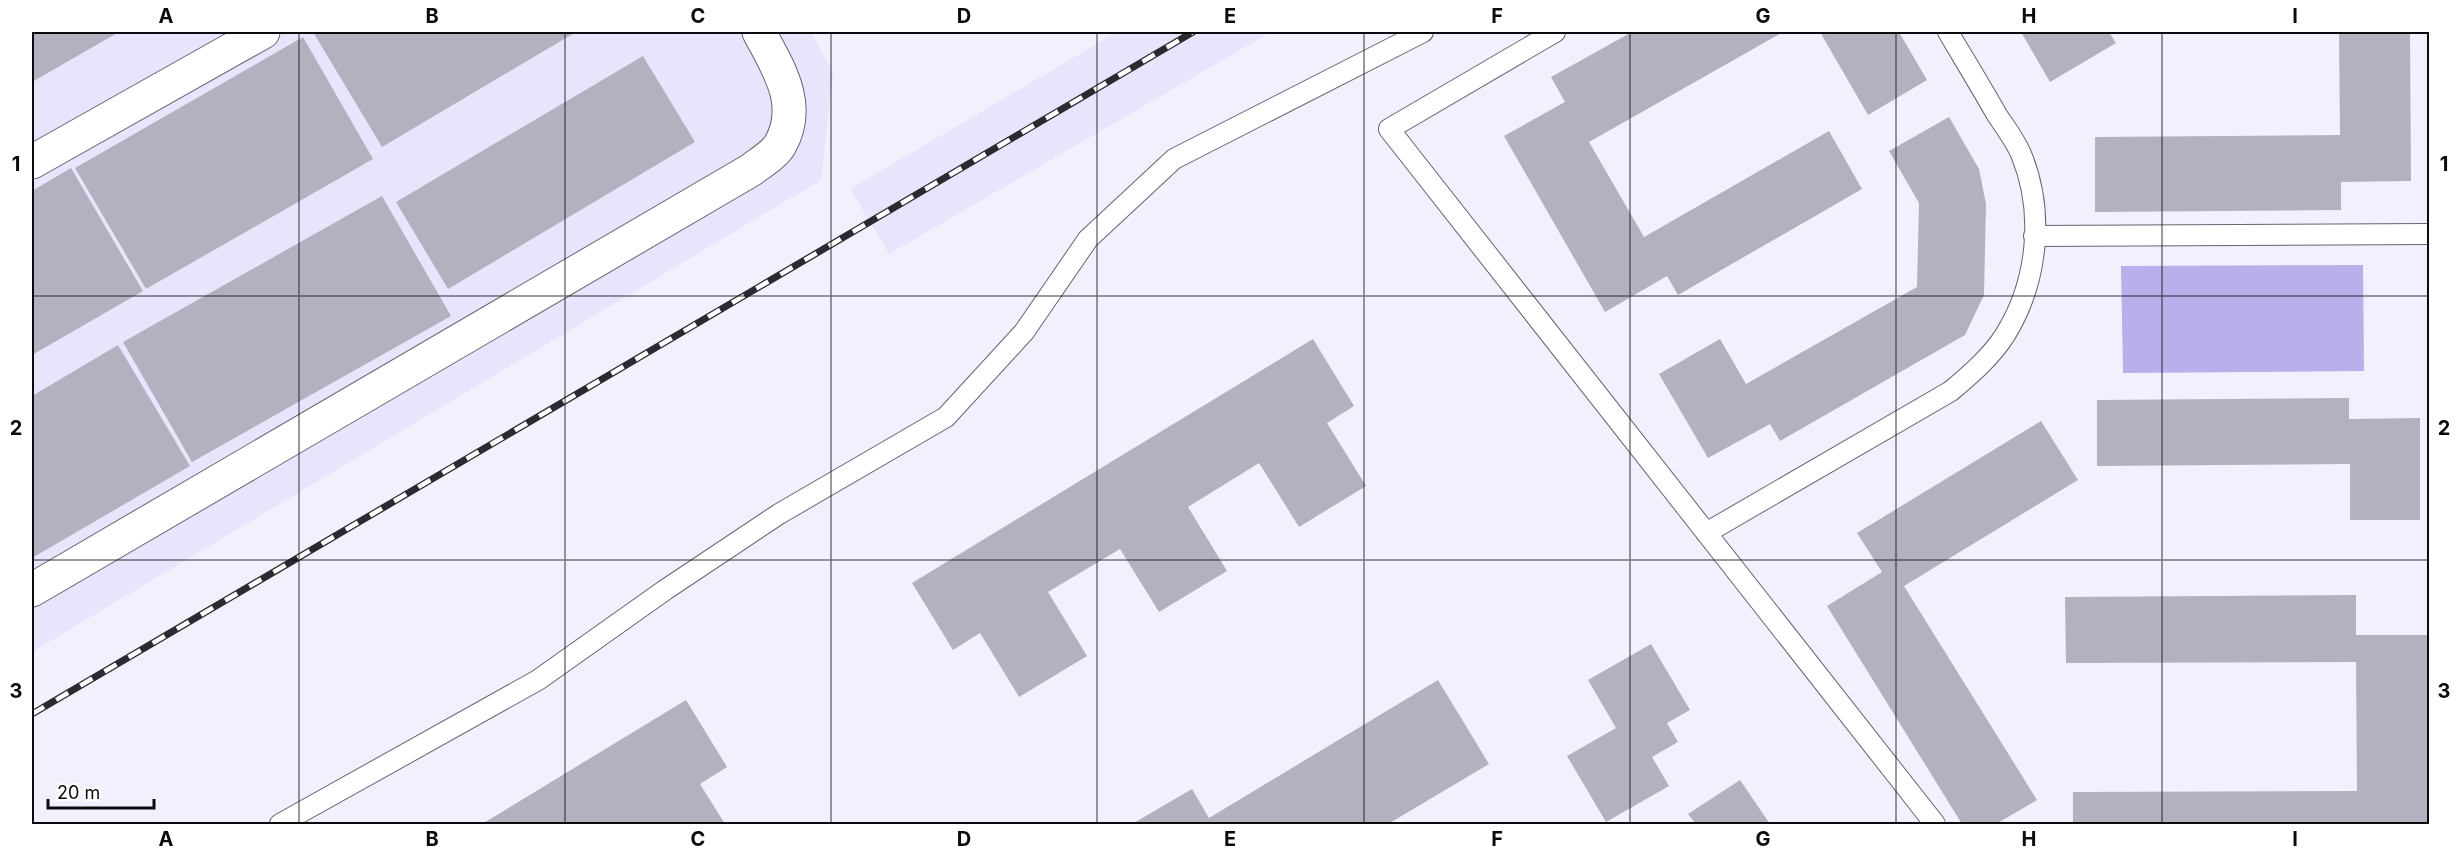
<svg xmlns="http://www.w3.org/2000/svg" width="2461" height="856" viewBox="0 0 2461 856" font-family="Inter,sans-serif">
<rect width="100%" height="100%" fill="#f2f0fd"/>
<path fill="#e7e4fb" d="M 32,32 L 811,32 L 833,72 L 821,180 L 32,652 Z
M 1117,32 L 1271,32 L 889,254 L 850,189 Z"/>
<path fill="#baafea" d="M 2363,265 L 2364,371 L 2123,373 L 2121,266 Z"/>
<path fill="#b3b1c0" d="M 32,32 L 119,32 L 32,82 Z
M 313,32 L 576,32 L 382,147 Z
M 1632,32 L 1783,32 L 1589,142 L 1644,237 L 1829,131 L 1862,189 L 1678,295 L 1667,276 L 1605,312 L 1504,136 L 1565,102 L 1551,77 Z
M 1820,32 L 1899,32 L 1927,80 L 1868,115 Z
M 2021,32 L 2109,32 L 2116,43 L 2050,82 Z
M 2339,32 L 2410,32 L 2411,181 L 2341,182 L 2341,210 L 2095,212 L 2095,137 L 2340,135 Z
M 303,37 L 373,159 L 146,289 L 75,168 Z
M 643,56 L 695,142 L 448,289 L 396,202 Z
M 1949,117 L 1979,169 L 1986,204 L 1984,295 L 1965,335 L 1780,441 L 1770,424 L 1708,458 L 1659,374 L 1720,339 L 1746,384 L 1917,287 L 1919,203 L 1889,151 Z
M 71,168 L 143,291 L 32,355 L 32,191 Z
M 382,196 L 451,316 L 192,462 L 123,342 Z
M 1313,339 L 1354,406 L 1327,423 L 1366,486 L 1299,527 L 1259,463 L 1188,507 L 1227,571 L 1159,612 L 1120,549 L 1048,592 L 1087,656 L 1019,697 L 980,633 L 953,650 L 912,583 Z
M 118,345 L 190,466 L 32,558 L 32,396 Z
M 2349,398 L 2349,419 L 2420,418 L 2420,520 L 2350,520 L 2350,464 L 2097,466 L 2097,400 Z
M 2041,421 L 2078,480 L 1904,586 L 2037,800 L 1996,824 L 1962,824 L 1827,606 L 1882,572 L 1857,533 Z
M 2356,595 L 2356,635 L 2428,635 L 2429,824 L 2073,824 L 2073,792 L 2357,791 L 2356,662 L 2066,663 L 2065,597 Z
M 1651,644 L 1690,710 L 1667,723 L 1678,742 L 1652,757 L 1669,786 L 1606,822 L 1567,756 L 1616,728 L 1588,680 Z
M 1438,680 L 1489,764 L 1388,824 L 1132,824 L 1192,789 L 1209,818 Z
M 686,700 L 727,767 L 700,784 L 725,824 L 482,824 Z
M 1740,780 L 1770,824 L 1696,824 L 1688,814 Z"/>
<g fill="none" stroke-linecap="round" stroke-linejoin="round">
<g stroke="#666472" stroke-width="22">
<path id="lane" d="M 1555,32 L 1389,129 L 1935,824
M 2034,236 L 2430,234
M 1706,533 L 1951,391 C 1971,374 1991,357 2005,335 C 2038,282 2045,212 2021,154 C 2015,140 2005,127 1997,115 C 1981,87 1964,59 1948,32
M 280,824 L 538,680 L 665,590 L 779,514 L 946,417 L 1024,332 L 1088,239 L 1174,159 L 1423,32"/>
</g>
<g stroke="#666472" stroke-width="35">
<path id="street" d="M 32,162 L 263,32
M 32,590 L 751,170 C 760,163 774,155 780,145 C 803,104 778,68 759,32"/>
</g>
<use href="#lane" stroke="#fff" stroke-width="20"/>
<use href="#street" stroke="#fff" stroke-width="33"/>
<g stroke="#2b2a30" stroke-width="7">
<path id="rail" d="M 32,714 L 1193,32"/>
</g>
<use href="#rail" stroke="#fff" stroke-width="4.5" stroke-dasharray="14" stroke-linecap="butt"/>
</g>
<path fill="none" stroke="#0b0a0f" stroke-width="1.5" stroke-opacity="0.55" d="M 299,32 L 299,824M 565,32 L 565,824M 831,32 L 831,824M 1097,32 L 1097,824M 1364,32 L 1364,824M 1630,32 L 1630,824M 1896,32 L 1896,824M 2162,32 L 2162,824M 32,296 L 2430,296M 32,560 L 2430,560"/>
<rect width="2461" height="856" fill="none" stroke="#ffffff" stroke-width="66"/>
<path d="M48 799v9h106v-9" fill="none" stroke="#0b0a0f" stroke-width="3"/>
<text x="57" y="799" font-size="18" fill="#0b0a0f" stroke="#ffffff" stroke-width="4.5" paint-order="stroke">20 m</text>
<rect x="33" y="33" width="2395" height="790" fill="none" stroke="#0b0a0f" stroke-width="2"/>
<g font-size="20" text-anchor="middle" font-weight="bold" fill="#0b0a0f">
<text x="166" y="23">A</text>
<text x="432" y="23">B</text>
<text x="698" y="23">C</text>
<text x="964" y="23">D</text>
<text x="1230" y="23">E</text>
<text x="1497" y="23">F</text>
<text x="1763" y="23">G</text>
<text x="2029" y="23">H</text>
<text x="2295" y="23">I</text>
<text x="16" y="171">1</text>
<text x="2444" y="171">1</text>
<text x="16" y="435">2</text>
<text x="2444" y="435">2</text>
<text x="16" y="698">3</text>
<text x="2444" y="698">3</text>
<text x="166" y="846">A</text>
<text x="432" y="846">B</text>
<text x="698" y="846">C</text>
<text x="964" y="846">D</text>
<text x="1230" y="846">E</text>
<text x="1497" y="846">F</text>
<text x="1763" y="846">G</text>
<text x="2029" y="846">H</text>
<text x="2295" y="846">I</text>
</g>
</svg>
